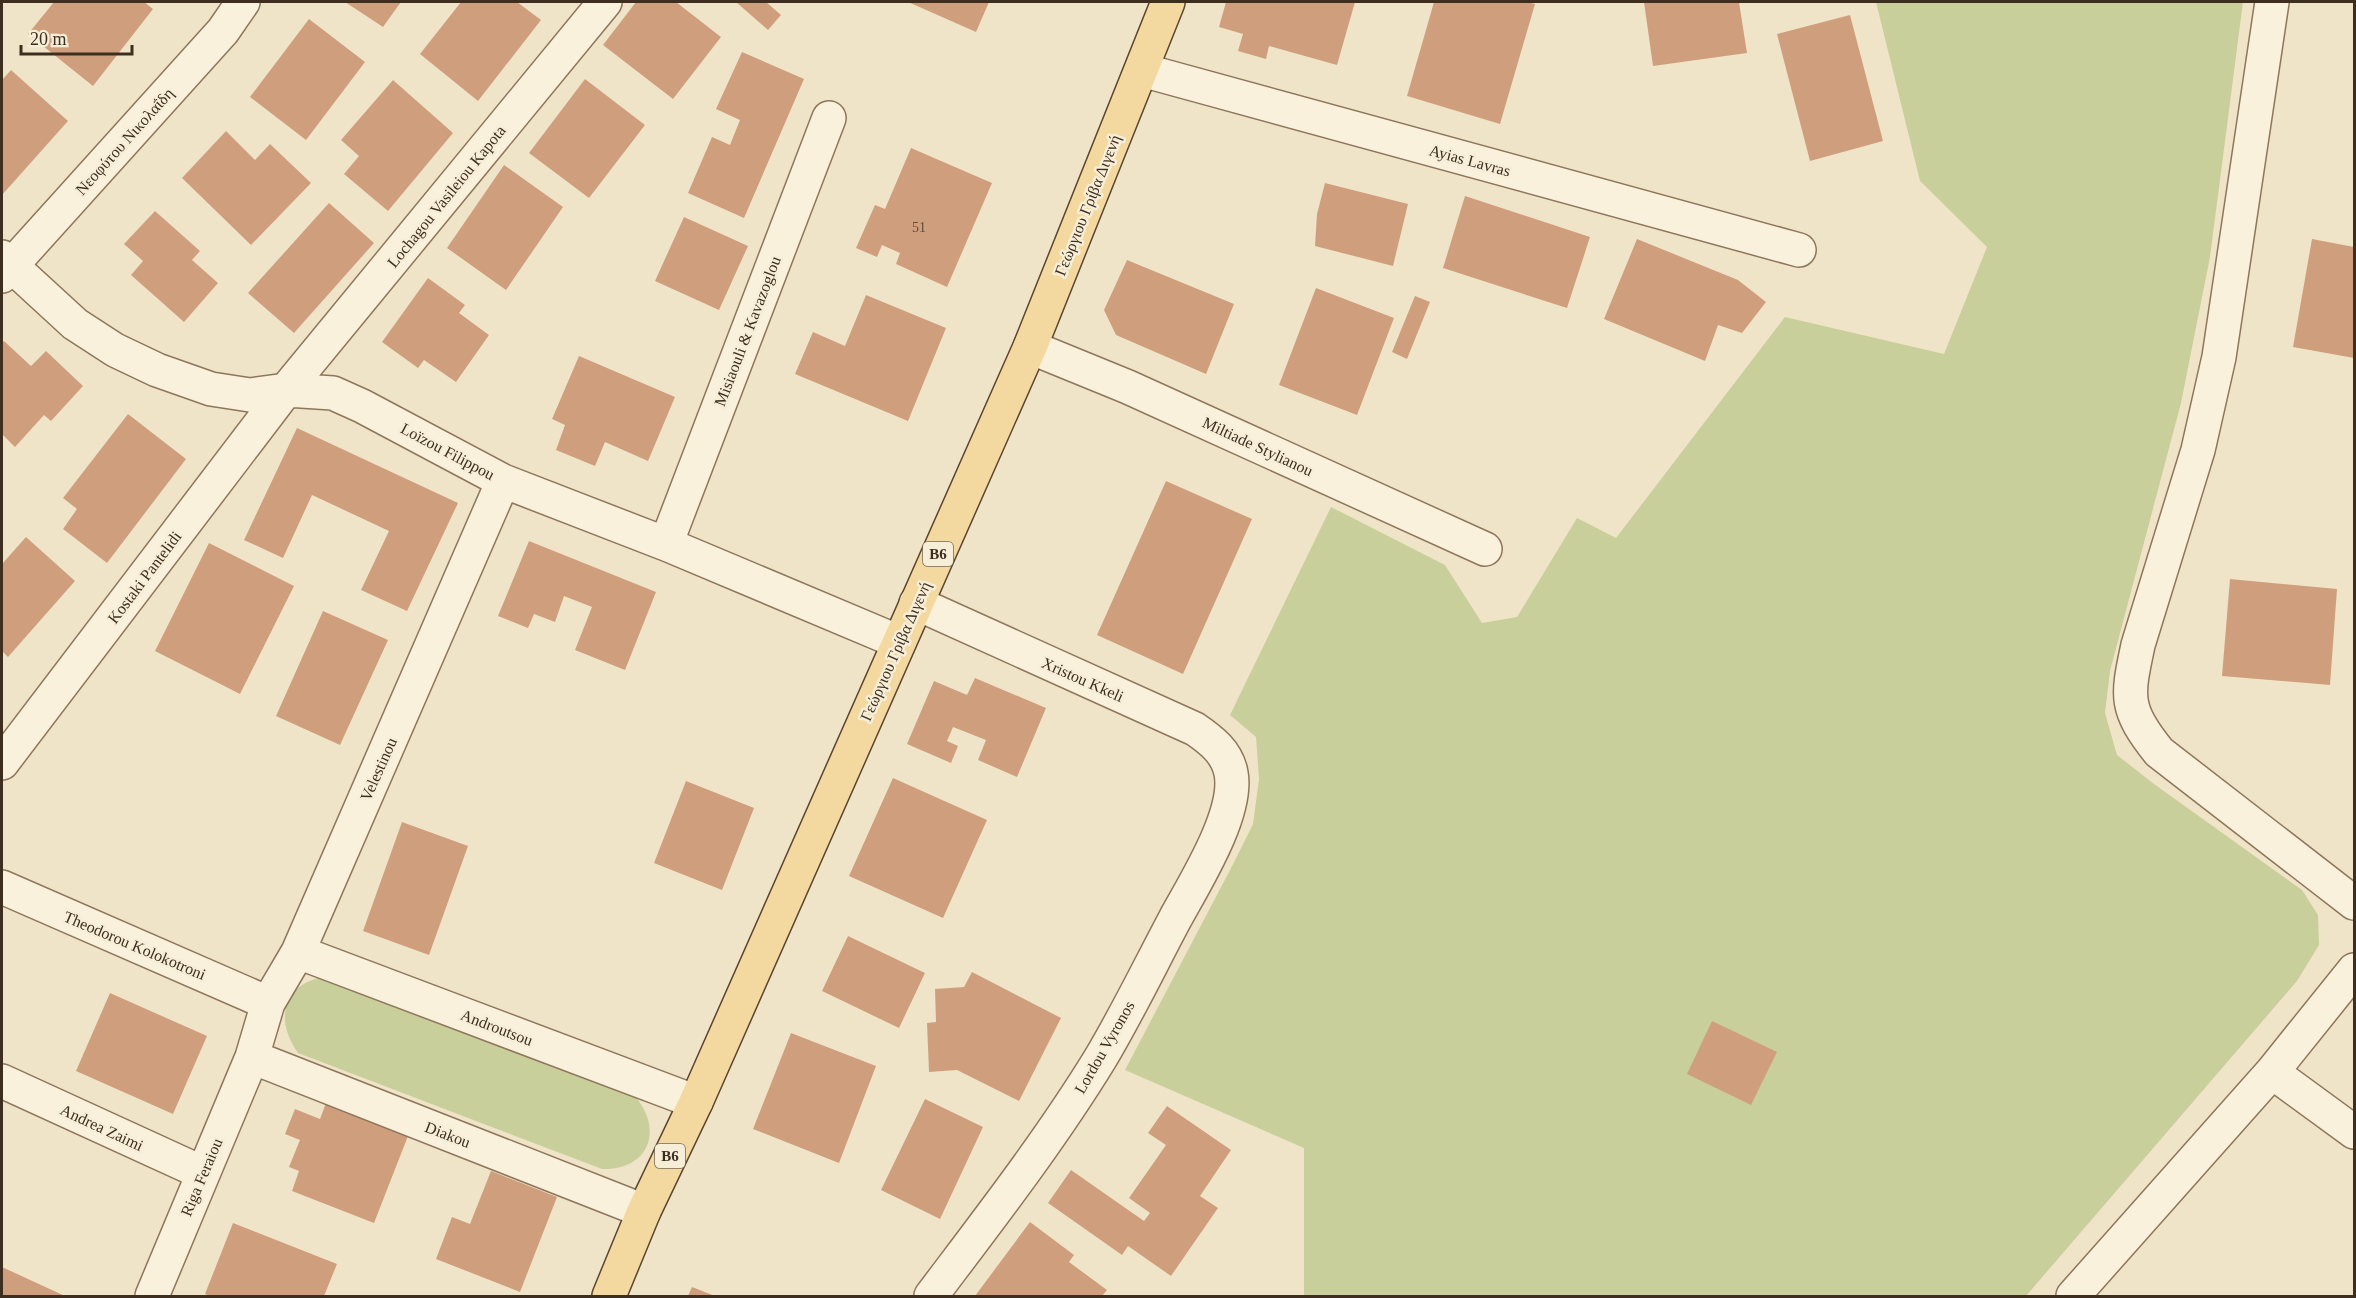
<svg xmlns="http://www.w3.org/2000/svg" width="2356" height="1298" viewBox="0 0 2356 1298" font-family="'Times New Roman',serif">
<rect width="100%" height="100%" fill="#f0e4c8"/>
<path fill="#c9cf9b" d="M 1876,2 L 2243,2 L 2210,257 L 2181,403 L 2110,671 L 2105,713 L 2117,755 L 2154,784 L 2302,890 L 2318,915 L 2319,945 L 2297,981 L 2026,1296 L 1304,1296 L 1304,1148 L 1125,1070 L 1230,870 L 1253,824 L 1259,779 L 1256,737 L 1230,715 L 1331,507 L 1445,565 L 1482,623 L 1517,617 L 1577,518 L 1616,538 L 1785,317 L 1944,354 L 1987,247 L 1920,181 Z
M 328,976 L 634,1095 C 664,1129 650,1170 602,1169 L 298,1053 C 273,1018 284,982 328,976 Z"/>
<path fill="#cf9f7d" d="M 54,2 L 144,2 L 153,9 L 93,86 L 28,34 Z
M 345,2 L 401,2 L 383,27 Z
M 461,2 L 517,2 L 541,20 L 478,101 L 420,54 Z
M 636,2 L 676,2 L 721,37 L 673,99 L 603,45 Z
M 736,2 L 766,2 L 781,15 L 768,30 Z
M 908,2 L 989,2 L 976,32 Z
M 1226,2 L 1355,2 L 1337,65 L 1269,46 L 1266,59 L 1238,51 L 1243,34 L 1219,27 Z
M 1434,2 L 1527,2 L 1535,4 L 1500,124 L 1407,96 Z
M 1644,2 L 1739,2 L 1747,53 L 1653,66 Z
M 1850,15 L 1883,141 L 1810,161 L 1777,34 Z
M 309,19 L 365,62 L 306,140 L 250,97 Z
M 742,52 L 804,79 L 744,218 L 688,193 L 712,137 L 730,145 L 740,120 L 716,109 Z
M 11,70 L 68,121 L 2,195 L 2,80 Z
M 585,79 L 645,125 L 589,198 L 529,153 Z
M 393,80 L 453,133 L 388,211 L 344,174 L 359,156 L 341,140 Z
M 226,131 L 255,160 L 270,144 L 311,183 L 251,245 L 182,178 Z
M 911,148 L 992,183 L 947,287 L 896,264 L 900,253 L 882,245 L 877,257 L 856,248 L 875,205 L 885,209 Z
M 504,165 L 563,207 L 506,290 L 447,248 Z
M 1325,183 L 1408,204 L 1393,266 L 1315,246 L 1317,214 Z
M 1465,196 L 1590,237 L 1567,308 L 1443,268 Z
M 329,203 L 374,243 L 294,333 L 248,293 Z
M 155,211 L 200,251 L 192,260 L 218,283 L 184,322 L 131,275 L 143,261 L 124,244 Z
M 684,217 L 748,246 L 719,310 L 655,281 Z
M 1637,239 L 1738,280 L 1766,302 L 1742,333 L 1718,325 L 1705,361 L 1604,319 Z
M 2312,239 L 2354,247 L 2354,358 L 2293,347 Z
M 1127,260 L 1234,304 L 1206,374 L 1116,335 L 1104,310 Z
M 428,278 L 465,305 L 459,313 L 489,335 L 456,382 L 424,360 L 418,368 L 382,342 Z
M 1316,288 L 1394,318 L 1357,415 L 1279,385 Z
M 866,295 L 946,328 L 908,421 L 795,374 L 813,332 L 845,346 Z
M 1415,296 L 1430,302 L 1407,359 L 1392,352 Z
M 4,341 L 31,366 L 46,351 L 83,386 L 51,421 L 44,415 L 15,447 L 2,434 L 2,343 Z
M 579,356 L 675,397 L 648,461 L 605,442 L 595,466 L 556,450 L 565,425 L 552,419 Z
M 128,414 L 186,459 L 107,563 L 63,529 L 77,509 L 63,498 Z
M 297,428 L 458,503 L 407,611 L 361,590 L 389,531 L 312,495 L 283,558 L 244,540 Z
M 1166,481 L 1252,519 L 1183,674 L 1097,635 Z
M 26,537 L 75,581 L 8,657 L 2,651 L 2,564 Z
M 529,541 L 656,592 L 625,670 L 575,650 L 592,607 L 564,596 L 555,622 L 534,614 L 528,628 L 498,616 Z
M 209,543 L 294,586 L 240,694 L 155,651 Z
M 2230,579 L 2337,589 L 2330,685 L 2222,676 Z
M 323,611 L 388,640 L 340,745 L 276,716 Z
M 975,678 L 1046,708 L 1017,777 L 978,760 L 986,740 L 953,727 L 947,741 L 958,746 L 951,763 L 907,744 L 934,681 L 967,695 Z
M 893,778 L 987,820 L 943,918 L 849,876 Z
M 686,781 L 754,808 L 722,890 L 654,863 Z
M 402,822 L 468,846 L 429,955 L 363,931 Z
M 848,936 L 925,973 L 899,1028 L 822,991 Z
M 972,972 L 1061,1018 L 1019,1101 L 957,1070 L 929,1072 L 927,1023 L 936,1022 L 935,989 L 964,987 Z
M 110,993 L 207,1036 L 173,1114 L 76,1071 Z
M 1712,1021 L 1777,1052 L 1751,1105 L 1687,1074 Z
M 791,1033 L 876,1066 L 839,1163 L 753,1129 Z
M 925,1099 L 983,1127 L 940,1219 L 881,1190 Z
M 326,1103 L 408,1136 L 374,1223 L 292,1191 L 299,1171 L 289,1167 L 300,1140 L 285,1134 L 295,1109 L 320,1119 Z
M 1167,1106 L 1231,1150 L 1200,1196 L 1218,1208 L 1171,1276 L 1128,1246 L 1122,1255 L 1048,1203 L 1071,1170 L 1144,1221 L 1150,1213 L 1129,1198 L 1166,1145 L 1148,1133 Z
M 491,1171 L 557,1197 L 520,1292 L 436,1259 L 452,1217 L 470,1224 Z
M 1030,1222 L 1074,1255 L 1069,1262 L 1107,1290 L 1102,1296 L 975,1296 Z
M 233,1223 L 337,1264 L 324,1296 L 210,1296 L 205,1294 Z
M 2,1267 L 65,1296 L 2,1296 Z
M 692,1287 L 715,1296 L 688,1296 Z"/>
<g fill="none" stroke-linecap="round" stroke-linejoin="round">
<g stroke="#8d765c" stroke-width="36">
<path id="minor" d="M 2272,2 L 2219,357 L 2198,450 L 2138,645 C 2127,697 2124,708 2159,752 L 2354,903
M 1142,70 L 1799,250
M 2,257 L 75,324 L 115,350 L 157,370 L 211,389 L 250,395 L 286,390 L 333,393 L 362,406 L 503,481 L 666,544 L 899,642
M 1030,347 L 1128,387 L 1485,549
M 666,544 L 829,118
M 916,603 L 1195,729 C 1211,740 1227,752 1231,773 C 1239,813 1194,884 1175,919 C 1150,966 1127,1014 1100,1059 C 1049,1142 989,1219 931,1296
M 2,763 L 286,390 L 605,2
M 2,887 L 268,1003
M 298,952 L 696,1102
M 252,1057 L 644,1211
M 2272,1072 L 2354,1132
M 2,1081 L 203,1173
M 152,1296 L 252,1057 L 268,1003 L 298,952 L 503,481
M 2073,1296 L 2272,1072 L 2354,970"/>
</g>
<g stroke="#8d765c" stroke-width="36">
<path id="tertiary" d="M 2,276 L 223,31 L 243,2"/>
</g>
<g stroke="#5b4430" stroke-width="36">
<path id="primary" d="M 609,1296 L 644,1211 L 696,1102 L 1030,347 L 1168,2"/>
</g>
<use href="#minor" stroke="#faf1dc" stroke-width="33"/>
<use href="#tertiary" stroke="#faf1dc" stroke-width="33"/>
<use href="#primary" stroke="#f3d9a0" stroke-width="33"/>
</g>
<g text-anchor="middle" stroke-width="5" stroke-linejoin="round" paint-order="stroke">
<g font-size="14" fill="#624a37">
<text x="919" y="232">51</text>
</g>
<g fill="#f7eed8" stroke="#756857" stroke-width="1.5">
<rect x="923" y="542" width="30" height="24" rx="4.5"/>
<rect x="655" y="1144" width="30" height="24" rx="4.5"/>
</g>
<g font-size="15" font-weight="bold" fill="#3d2e20">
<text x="938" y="559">B6</text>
<text x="670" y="1161">B6</text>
</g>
<g font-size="16" fill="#3d2e20" stroke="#f7eed8">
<text transform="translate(124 141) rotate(-48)" y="6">Νεοφύτου Νικολαΐδη</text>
<text transform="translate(1470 160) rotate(15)" y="6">Ayias Lavras</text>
<text transform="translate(446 196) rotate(-51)" y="6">Lochagou Vasileiou Kapota</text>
<text transform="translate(1087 205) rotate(-68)" y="6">Γεώργιου Γρίβα Διγενή</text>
<text transform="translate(747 331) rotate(-69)" y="6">Misiaouli &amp; Kavazoglou</text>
<text transform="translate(1258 446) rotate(25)" y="6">Miltiade Stylianou</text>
<text transform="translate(448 451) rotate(28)" y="6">Loïzou Filippou</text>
<text transform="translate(144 577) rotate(-53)" y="6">Kostaki Pantelidi</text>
<text transform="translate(895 651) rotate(-66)" y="6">Γεώργιου Γρίβα Διγενή</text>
<text transform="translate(1083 679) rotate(24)" y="6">Xristou Kkeli</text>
<text transform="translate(378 769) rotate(-66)" y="6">Velestinou</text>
<text transform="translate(135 945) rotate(23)" y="6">Theodorou Kolokotroni</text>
<text transform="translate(497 1027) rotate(21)" y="6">Androutsou</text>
<text transform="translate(1104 1047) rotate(-60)" y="6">Lordou Vyronos</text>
<text transform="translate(102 1127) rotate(25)" y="6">Andrea Zaimi</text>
<text transform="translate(448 1134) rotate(21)" y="6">Diakou</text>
<text transform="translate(201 1177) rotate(-67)" y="6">Riga Feraiou</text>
</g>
</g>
<rect width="2356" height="1298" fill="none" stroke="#3d2e20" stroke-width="6"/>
<path d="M21 45v9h111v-9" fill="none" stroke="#3d2e20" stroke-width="3"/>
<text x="30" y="45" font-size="18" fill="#3d2e20" stroke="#f7eed8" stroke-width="4.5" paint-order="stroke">20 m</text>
</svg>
